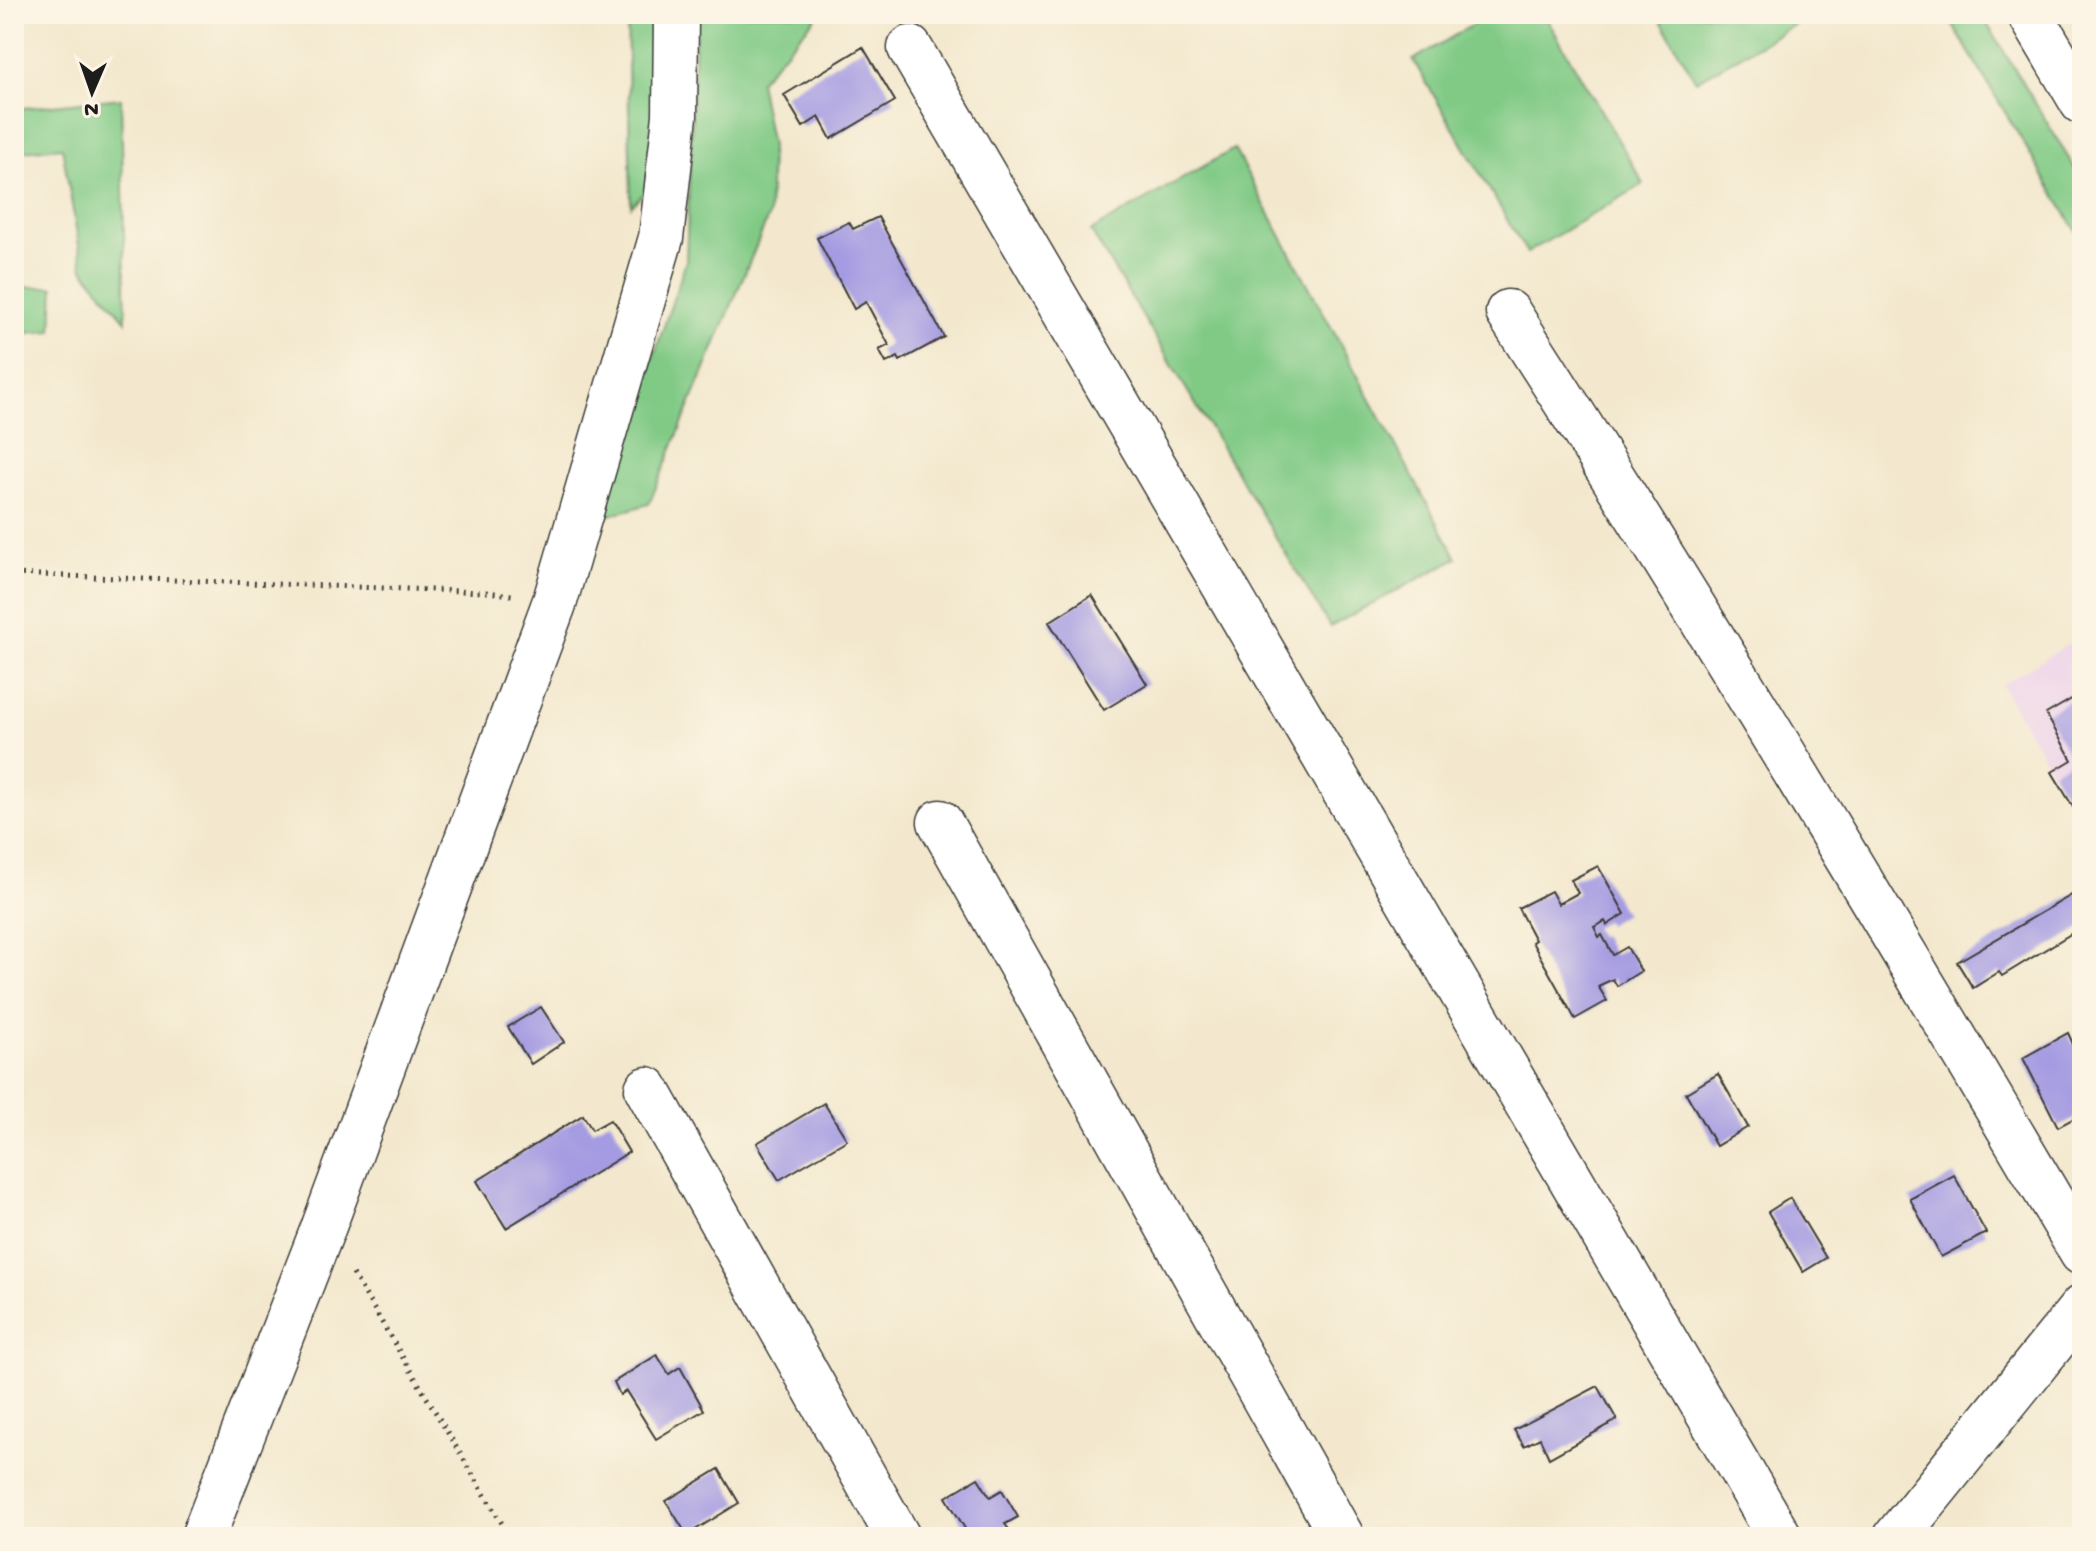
<svg xmlns="http://www.w3.org/2000/svg" width="2096" height="1551" viewBox="0 0 2096 1551" font-family="'Gochi Hand',sans-serif">
<rect width="100%" height="100%" fill="#fcf5e5"/>
<filter id="ink" filterUnits="userSpaceOnUse"><feTurbulence type="fractalNoise" baseFrequency=".0125" numOctaves="2"/><feDisplacementMap in="SourceGraphic" scale="16" xChannelSelector="R" yChannelSelector="G"/><feConvolveMatrix kernelMatrix="1 2 1 2 8 2 1 2 1" color-interpolation-filters="sRGB"/></filter>
<filter id="wash" filterUnits="userSpaceOnUse"><feTurbulence type="fractalNoise" baseFrequency=".006" numOctaves="4" result="noise"/><feDisplacementMap in="SourceGraphic" scale="32" xChannelSelector="R" yChannelSelector="G"/><feGaussianBlur stdDeviation="1.8" result="paint"/><feColorMatrix in="noise" values="0 0 0 0 0 0 0 0 0 0 0 0 0 0 0 0 0 1.4 0 .05"/><feComposite in="paint" operator="in"/></filter>
<g filter="url(#wash)">
<rect width="100%" height="100%" fill="#f3e8cd"/>
<path fill="#ecd1ea" d="M 2082,636 L 2082,822 L 2001,685 Z"/>
<path fill="#81ca86" stroke="#4e7351" stroke-width="2" d="M 627,14 L 661,14 L 658,179 L 631,206 Z
M 696,14 L 819,14 L 759,81 L 771,146 L 769,215 L 649,504 L 599,518 L 686,261 Z
M 1491,14 L 1544,14 L 1644,184 L 1527,253 L 1413,60 Z
M 1657,14 L 1813,14 L 1696,81 Z
M 1946,14 L 1981,14 L 2082,180 L 2082,240 Z
M 121,98 L 126,321 L 83,269 L 62,147 L 14,152 L 14,109 Z
M 1234,149 L 1457,558 L 1330,627 L 1091,231 Z
M 14,287 L 54,287 L 52,331 L 14,334 Z"/>
<g id="blocks">
<path fill="#a59be2" d="M 863,47 L 895,101 L 831,139 L 819,117 L 803,127 L 784,95 Z
M 878,217 L 944,337 L 900,361 L 898,357 L 886,363 L 879,350 L 889,345 L 866,302 L 854,309 L 817,238 L 849,222 L 853,229 Z
M 1092,595 L 1147,684 L 1104,710 L 1049,622 Z
M 2082,693 L 2082,822 L 2052,772 L 2072,760 L 2046,714 Z
M 1598,866 L 1625,914 L 1607,925 L 1605,921 L 1594,927 L 1599,937 L 1602,935 L 1613,955 L 1627,947 L 1641,971 L 1617,986 L 1613,979 L 1598,986 L 1607,1001 L 1575,1019 L 1532,942 L 1535,940 L 1518,908 L 1551,891 L 1558,904 L 1578,893 L 1571,880 Z
M 2082,889 L 2082,927 L 2002,976 L 1999,972 L 1973,988 L 1957,962 Z
M 541,1007 L 564,1042 L 531,1064 L 508,1027 Z
M 2068,1033 L 2073,1044 L 2082,1039 L 2082,1114 L 2058,1127 L 2023,1058 Z
M 1718,1074 L 1748,1127 L 1716,1146 L 1686,1093 Z
M 824,1103 L 847,1140 L 779,1180 L 757,1143 Z
M 583,1115 L 592,1130 L 610,1120 L 629,1152 L 506,1228 L 477,1181 Z
M 1954,1175 L 1986,1233 L 1941,1257 L 1910,1199 Z
M 1790,1198 L 1826,1258 L 1803,1272 L 1768,1212 Z
M 657,1355 L 669,1374 L 680,1367 L 704,1410 L 656,1439 L 626,1391 L 620,1395 L 614,1382 Z
M 1598,1386 L 1617,1420 L 1549,1458 L 1540,1438 L 1524,1446 L 1514,1430 Z
M 719,1469 L 739,1503 L 687,1535 L 666,1501 Z
M 978,1478 L 990,1497 L 1002,1490 L 1018,1517 L 1005,1524 L 1010,1531 L 999,1537 L 970,1537 L 946,1497 Z"/>
</g>
</g>
<g filter="url(#ink)">
<use href="#blocks" fill-opacity="0" stroke="#3c3b37" stroke-width="2"/>
<g fill="none" stroke-linecap="round" stroke-linejoin="round">
<g stroke="#3c3b37" stroke-width="47">
<path id="minor" d="M 910,48 L 1780,1537
M 1508,312 C 1707,622 1896,936 2082,1253
M 940,822 L 1342,1537
M 647,1089 L 898,1537
M 203,1537 L 324,1226 L 555,601 L 661,238 L 675,116 L 676,14
M 1896,1537 L 2082,1307"/>
</g>
<g stroke="#3c3b37" stroke-width="47">
<path id="major" d="M 2030,14 L 2082,102"/>
</g>
<path stroke="#3c3b37" stroke-width="5" stroke-dasharray="2 6" stroke-linecap="butt" d="M 14,574 L 486,592 L 512,595
M 353,1274 L 510,1537"/>
<use href="#minor" stroke="#fff" stroke-width="44"/>
<use href="#major" stroke="#fff" stroke-width="44"/>
</g>
</g>
<rect width="2096" height="1551" fill="none" stroke="#fcf5e5" stroke-width="48"/>
<g transform="translate(92 92) rotate(182)" stroke="#fcf5e5" stroke-width="6" paint-order="stroke">
<path d="M0-6L14 30L0 20L-14 30Z" fill="#1c1c1c"/>
<text y="-12" font-size="22" font-weight="bold" text-anchor="middle" fill="#1c1c1c">N</text>
</g>
</svg>
